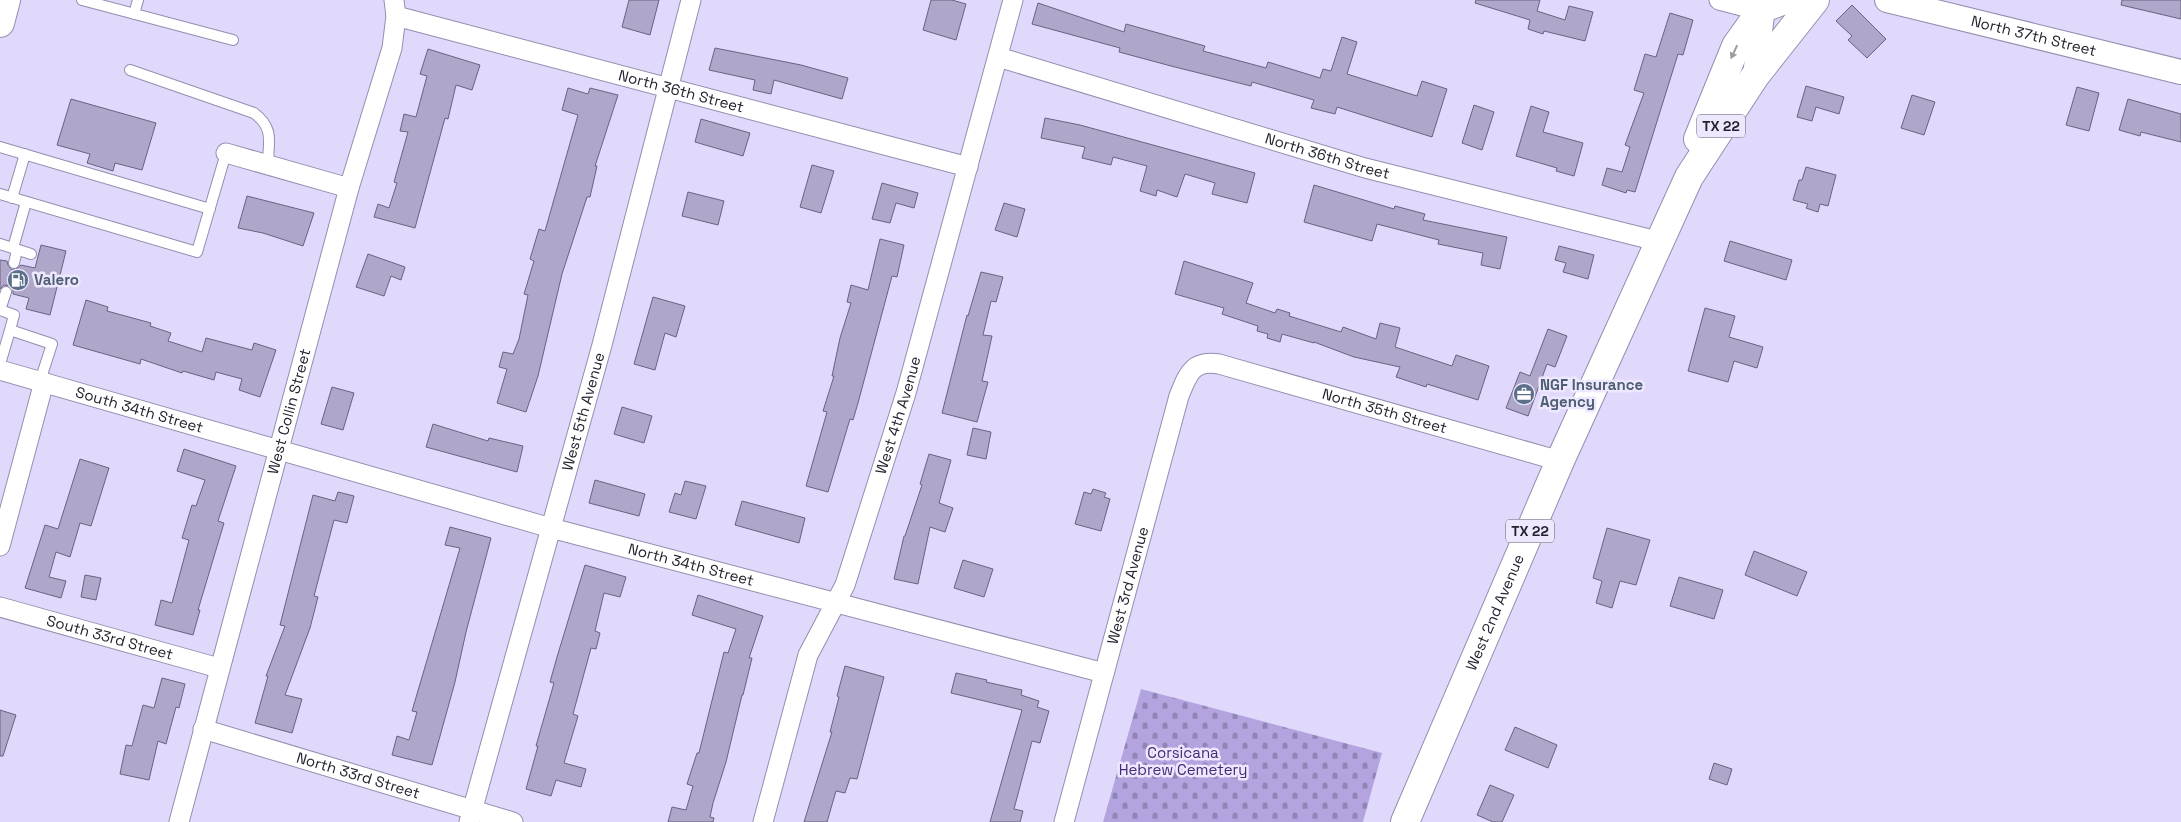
<svg xmlns="http://www.w3.org/2000/svg" width="2181" height="822" viewBox="0 0 2181 822" font-family="'Space Grotesk',sans-serif">
<defs>
<pattern id="cemetery-stones" width="16" height="16" patternUnits="userSpaceOnUse" patternTransform="scale(1.25)"><rect width="16" height="16" fill="#b3a4df"/><path d="M2 7V4a2 2 0 0 1 4 0v3zM10 15v-3a2 2 0 0 1 4 0v3z" fill="#9185b5"/></pattern>
</defs>
<rect width="100%" height="100%" fill="#e1d9fc"/>
<path fill="url(#cemetery-stones)" d="M 1141,689 L 1382,753 L 1363,822 L 1103,822 Z"/>
<path fill="#afa7c9" stroke="#696281" d="M 629,0 L 659,0 L 650,35 L 622,27 Z
M 931,0 L 952,0 L 966,4 L 956,40 L 923,30 Z
M 1476,0 L 1540,0 L 1537,11 L 1565,20 L 1569,6 L 1593,12 L 1585,41 L 1544,31 L 1543,34 L 1528,29 L 1530,20 L 1475,3 Z
M 2122,0 L 2181,0 L 2181,19 L 2121,5 Z
M 1038,3 L 1124,32 L 1126,24 L 1205,46 L 1203,51 L 1266,68 L 1268,62 L 1320,78 L 1323,69 L 1331,71 L 1342,37 L 1357,42 L 1347,74 L 1417,96 L 1422,81 L 1447,89 L 1432,137 L 1337,107 L 1335,114 L 1311,108 L 1314,100 L 1252,82 L 1251,86 L 1171,66 L 1119,52 L 1120,48 L 1032,24 Z
M 1852,5 L 1886,39 L 1867,58 L 1848,40 L 1852,36 L 1836,21 Z
M 1670,13 L 1693,20 L 1683,55 L 1678,54 L 1635,192 L 1627,190 L 1626,193 L 1602,185 L 1607,168 L 1622,172 L 1630,147 L 1625,145 L 1644,93 L 1634,90 L 1645,54 L 1656,57 Z
M 715,48 L 801,65 L 848,78 L 842,99 L 774,80 L 771,94 L 753,90 L 755,80 L 709,70 Z
M 428,49 L 480,65 L 472,90 L 456,85 L 448,119 L 445,118 L 415,228 L 374,217 L 378,204 L 389,208 L 397,183 L 394,182 L 408,132 L 400,131 L 404,114 L 416,117 L 427,76 L 420,74 Z
M 1806,86 L 1844,97 L 1839,114 L 1816,107 L 1812,121 L 1797,117 Z
M 2077,87 L 2099,93 L 2089,131 L 2066,125 Z
M 568,88 L 588,94 L 590,88 L 618,95 L 595,166 L 597,166 L 590,197 L 587,197 L 562,274 L 538,376 L 526,412 L 497,403 L 507,369 L 499,367 L 503,352 L 513,354 L 519,339 L 528,295 L 524,294 L 534,261 L 530,259 L 539,229 L 545,231 L 578,115 L 562,110 Z
M 1912,95 L 1935,102 L 1924,135 L 1901,128 Z
M 71,99 L 156,123 L 142,170 L 115,163 L 113,171 L 87,163 L 90,154 L 57,145 Z
M 2128,99 L 2181,114 L 2181,142 L 2141,132 L 2140,136 L 2119,130 Z
M 1474,105 L 1494,112 L 1482,150 L 1462,143 Z
M 1531,106 L 1549,112 L 1543,132 L 1583,143 L 1574,176 L 1556,171 L 1557,168 L 1516,156 Z
M 1045,118 L 1080,125 L 1255,173 L 1247,203 L 1212,194 L 1215,183 L 1185,174 L 1177,197 L 1157,190 L 1156,196 L 1140,191 L 1147,166 L 1113,157 L 1111,165 L 1082,158 L 1085,147 L 1041,138 Z
M 701,119 L 750,133 L 743,156 L 695,142 Z
M 812,165 L 834,171 L 821,213 L 800,207 Z
M 1806,167 L 1836,175 L 1828,206 L 1820,204 L 1818,212 L 1806,208 L 1808,204 L 1793,200 L 1799,180 L 1802,180 Z
M 882,183 L 918,193 L 914,208 L 896,203 L 890,223 L 872,219 Z
M 1314,185 L 1394,209 L 1395,206 L 1425,214 L 1423,220 L 1507,237 L 1500,269 L 1481,265 L 1483,253 L 1438,244 L 1439,240 L 1377,224 L 1372,241 L 1304,222 Z
M 688,192 L 724,201 L 718,225 L 682,216 Z
M 247,196 L 314,213 L 303,246 L 263,233 L 238,228 Z
M 1004,203 L 1025,209 L 1017,237 L 995,230 Z
M 880,239 L 904,245 L 897,277 L 892,276 L 858,403 L 853,420 L 850,419 L 828,492 L 806,486 L 827,412 L 823,411 L 834,376 L 832,376 L 840,338 L 851,303 L 847,302 L 851,285 L 868,290 Z
M 1730,241 L 1792,260 L 1786,280 L 1724,261 Z
M 41,245 L 66,251 L 50,315 L 26,309 L 29,298 L 13,294 L 13,290 L 9,286 L 4,285 L 0,289 L 0,260 L 7,261 L 8,265 L 12,270 L 16,269 L 21,265 L 35,268 Z
M 1559,246 L 1594,255 L 1588,279 L 1563,272 L 1566,263 L 1555,260 Z
M 368,254 L 405,267 L 401,280 L 391,276 L 384,296 L 356,287 Z
M 1184,261 L 1253,283 L 1246,303 L 1275,313 L 1277,309 L 1290,313 L 1289,316 L 1341,332 L 1343,327 L 1376,339 L 1380,323 L 1400,328 L 1395,347 L 1452,366 L 1456,355 L 1489,366 L 1478,400 L 1427,384 L 1426,387 L 1396,377 L 1400,367 L 1354,357 L 1314,342 L 1314,343 L 1282,334 L 1280,342 L 1267,338 L 1268,334 L 1257,331 L 1258,326 L 1222,314 L 1224,308 L 1175,294 Z
M 981,272 L 1003,277 L 996,302 L 991,301 L 983,335 L 992,336 L 982,381 L 988,382 L 977,422 L 942,413 L 967,315 L 968,316 Z
M 653,297 L 685,306 L 676,337 L 665,333 L 655,370 L 634,364 Z
M 86,300 L 108,307 L 107,311 L 151,323 L 150,326 L 171,333 L 168,341 L 202,352 L 206,338 L 252,350 L 254,343 L 276,350 L 260,397 L 239,390 L 242,379 L 216,372 L 214,380 L 183,371 L 182,373 L 141,359 L 140,364 L 73,345 Z
M 1705,308 L 1735,316 L 1729,337 L 1763,347 L 1757,368 L 1734,361 L 1728,382 L 1688,371 Z
M 1548,329 L 1567,336 L 1555,367 L 1547,364 L 1528,416 L 1506,408 L 1520,372 L 1530,376 Z
M 332,387 L 354,393 L 343,430 L 321,424 Z
M 622,407 L 652,416 L 644,443 L 614,434 Z
M 433,424 L 488,441 L 489,438 L 523,446 L 517,472 L 426,447 Z
M 973,428 L 991,432 L 986,459 L 967,455 Z
M 184,449 L 236,466 L 218,521 L 224,523 L 198,610 L 200,610 L 193,635 L 155,625 L 161,600 L 172,603 L 189,540 L 182,538 L 192,505 L 196,506 L 205,480 L 177,471 Z
M 929,454 L 951,460 L 939,503 L 953,508 L 945,532 L 930,527 L 918,584 L 894,579 L 904,536 L 905,536 L 922,485 L 920,484 Z
M 80,459 L 109,468 L 91,526 L 80,523 L 70,557 L 56,552 L 49,577 L 66,581 L 61,598 L 25,588 L 45,525 L 58,529 Z
M 595,480 L 645,494 L 639,516 L 589,503 Z
M 685,481 L 706,486 L 696,519 L 669,512 L 675,493 L 681,495 Z
M 1093,489 L 1106,493 L 1104,497 L 1110,499 L 1101,531 L 1075,524 L 1084,492 L 1091,494 Z
M 338,492 L 354,496 L 347,523 L 334,520 L 314,596 L 318,597 L 310,628 L 285,695 L 302,699 L 292,733 L 255,723 L 268,676 L 266,676 L 285,626 L 280,625 L 313,495 L 335,501 Z
M 742,501 L 805,518 L 799,543 L 735,525 Z
M 450,527 L 491,538 L 466,632 L 455,682 L 432,765 L 392,755 L 397,736 L 409,740 L 417,712 L 412,711 L 460,548 L 445,545 Z
M 1607,528 L 1650,540 L 1636,585 L 1620,581 L 1612,608 L 1596,603 L 1602,581 L 1593,578 Z
M 1754,551 L 1807,572 L 1797,596 L 1745,575 Z
M 963,560 L 993,569 L 984,597 L 954,588 Z
M 585,565 L 626,577 L 620,597 L 604,593 L 595,631 L 600,633 L 596,649 L 591,648 L 573,714 L 578,716 L 564,763 L 586,769 L 581,787 L 556,780 L 551,796 L 526,789 L 538,746 L 536,746 L 554,683 L 550,682 L 557,657 Z
M 85,575 L 101,578 L 96,600 L 81,597 Z
M 1679,577 L 1723,590 L 1714,619 L 1670,606 Z
M 698,595 L 763,616 L 749,658 L 752,658 L 743,695 L 742,695 L 726,762 L 713,803 L 710,817 L 714,818 L 713,822 L 668,822 L 672,807 L 686,810 L 693,786 L 687,784 L 697,753 L 699,753 L 724,652 L 728,653 L 736,629 L 692,615 Z
M 845,666 L 884,677 L 857,779 L 850,778 L 845,793 L 836,791 L 827,822 L 804,822 L 832,732 L 830,732 L 839,697 L 837,696 Z
M 956,673 L 987,680 L 986,682 L 1022,690 L 1021,695 L 1039,701 L 1037,707 L 1049,711 L 1040,743 L 1032,741 L 1014,809 L 1023,811 L 1020,822 L 990,822 L 1022,710 L 951,693 Z
M 162,678 L 185,684 L 179,708 L 176,707 L 166,744 L 158,741 L 149,780 L 120,774 L 126,745 L 132,746 L 143,705 L 154,708 Z
M 0,710 L 16,715 L 3,756 L 0,756 Z
M 1515,727 L 1557,745 L 1548,768 L 1505,750 Z
M 1714,763 L 1732,769 L 1727,785 L 1709,779 Z
M 1490,785 L 1514,795 L 1502,822 L 1493,822 L 1477,815 Z"/>
<g fill="none" stroke-linecap="round" stroke-linejoin="round">
<g stroke="#958dae" stroke-width="12">
<path id="service" d="M 82,0 L 233,40
M 134,14 L 138,0
M 130,70 L 254,113 C 275,129 268,142 268,165
M 0,147 L 210,209
M 0,194 L 197,252 L 226,153
M 12,198 L 25,154
M 0,244 L 31,254
M 13,248 L 26,202
M 14,263 L 17,250
M 0,310 L 14,315 L 10,330
M 0,310 L 6,292
M 0,364 L 10,330 L 52,344 L 40,381"/>
</g>
<g stroke="#958dae" stroke-width="21">
<g id="minor">
<path d="M 1719,0 L 1761,11"/>
<path id="s1" d="M 396,16 L 968,167"/>
<path id="s2" d="M 998,57 L 1365,168 L 1661,242"/>
<path d="M 226,153 L 349,188"/>
<path id="s3" d="M 0,370 L 551,528 L 1104,673"/>
<path d="M 0,546 L 44,382"/>
<path id="s4" d="M 0,607 L 219,668"/>
<path id="s5" d="M 203,729 L 513,822"/>
<path id="s6" d="M 179,822 L 349,188 L 392,48 L 396,16 L 394,0"/>
<path id="s7" d="M 469,822 L 602,345 L 691,0"/>
<path id="s8" d="M 763,822 L 808,655 L 845,585 L 906,393 L 1013,0"/>
<path id="s9" d="M 1064,822 L 1179,396 C 1188,374 1192,360 1219,364 L 1560,461"/>
</g>
</g>
<g stroke="#958dae" stroke-width="26">
<g id="tertiary">
<path id="s10" d="M 1887,0 L 2181,72"/>
<path d="M 1761,11 L 1790,0"/>
<path d="M 1755,76 L 1763,6"/>
</g>
</g>
<g stroke="#958dae" stroke-width="30">
<g id="primary">
<path d="M 0,23 L 6,0"/>
<path d="M 1698,139 L 1736,46 L 1761,11"/>
<path id="s11" d="M 1405,822 L 1560,461 L 1689,177 L 1755,76 L 1815,0"/>
</g>
</g>
<use href="#service" stroke="#fff" stroke-width="10"/>
<use href="#minor" stroke="#fff" stroke-width="19"/>
<use href="#tertiary" stroke="#fff" stroke-width="24"/>
<use href="#primary" stroke="#fff" stroke-width="28"/>
</g>
<defs><path id="oneway-solid" d="M-6-.8H1V-3.2L6.5 0L1 3.2V.8H-6Z" transform="scale(1.25)"/></defs>
<use fill="#9d9ca1" href="#oneway-solid" transform="translate(1734 52) rotate(115)"/>
<defs>
<g id="fuel-disc" transform="scale(1.125)"><circle r="9.5" fill="#5c6f8a" stroke="#ede8fe"/><path d="M-5.5-6h7V0h2V4h1.3V-2.5L3-4.5l.8-.8L6-3V5H2.5V1h-1V6h-7ZM-4.2-4.7v3.2H.2V-4.7Z" fill="#fff"/></g>
<g id="office-disc" transform="scale(1.125)"><circle r="9.5" fill="#5c6f8a" stroke="#ede8fe"/><path d="M-6-3h4V-5.5h4V-3h4V5H-6ZM-1-4.5V-3h2v-1.5ZM-6 0V1H6V0Z" fill="#fff"/></g>
</defs>
<g fill-rule="evenodd">
<use href="#fuel-disc" x="18" y="280"/>
<use href="#office-disc" x="1524" y="394"/>
</g>
<g text-anchor="middle" stroke-width="5" stroke-linejoin="round" paint-order="stroke">
<g fill="#ede8fe" stroke="#615d6d" stroke-width="1">
<rect x="1697" y="114.5" width="48" height="23" rx="4"/>
<rect x="1506" y="519.5" width="48" height="23" rx="4"/>
</g>
<g font-size="14" font-weight="bold" fill="#25222f">
<text x="1721" y="131">TX 22</text>
<text x="1530" y="536">TX 22</text>
</g>
<g font-size="15" fill="#25222f" stroke="#ede8fe">
<text dy="5" stroke="none"><textPath href="#s10" startOffset="151">North 37th Street</textPath></text>
<text dy="5" stroke="none"><textPath href="#s1" startOffset="295">North 36th Street</textPath></text>
<text dy="5" stroke="none"><textPath href="#s2" startOffset="344">North 36th Street</textPath></text>
<text dy="5" stroke="none"><textPath href="#s3" startOffset="145">South 34th Street</textPath></text>
<text dy="5" stroke="none"><textPath href="#s6" startOffset="425">West Collin Street</textPath></text>
<text dy="5" stroke="none"><textPath href="#s9" startOffset="671">North 35th Street</textPath></text>
<text dy="5" stroke="none"><textPath href="#s7" startOffset="426">West 5th Avenue</textPath></text>
<text dy="5" stroke="none"><textPath href="#s8" startOffset="430">West 4th Avenue</textPath></text>
<text dy="5" stroke="none"><textPath href="#s3" startOffset="718">North 34th Street</textPath></text>
<text dy="5" stroke="none"><textPath href="#s9" startOffset="245">West 3rd Avenue</textPath></text>
<text dy="5" stroke="none"><textPath href="#s11" startOffset="228">West 2nd Avenue</textPath></text>
<text dy="5" stroke="none"><textPath href="#s4" startOffset="114">South 33rd Street</textPath></text>
<text dy="5" stroke="none"><textPath href="#s5" startOffset="162">North 33rd Street</textPath></text>
</g>
<g font-size="15" font-weight="bold" fill="#4e5e75" stroke="#ede8fe" text-anchor="start">
<text x="34" y="285">Valero</text>
<text x="1540" y="390">NGF Insurance<tspan x="1540" dy="17">Agency</tspan></text>
</g>
<g font-size="15" fill="#462a77" stroke="#ede8fe">
<text x="1183" y="758">Corsicana<tspan x="1183" dy="17">Hebrew Cemetery</tspan></text>
</g>
</g>
</svg>
